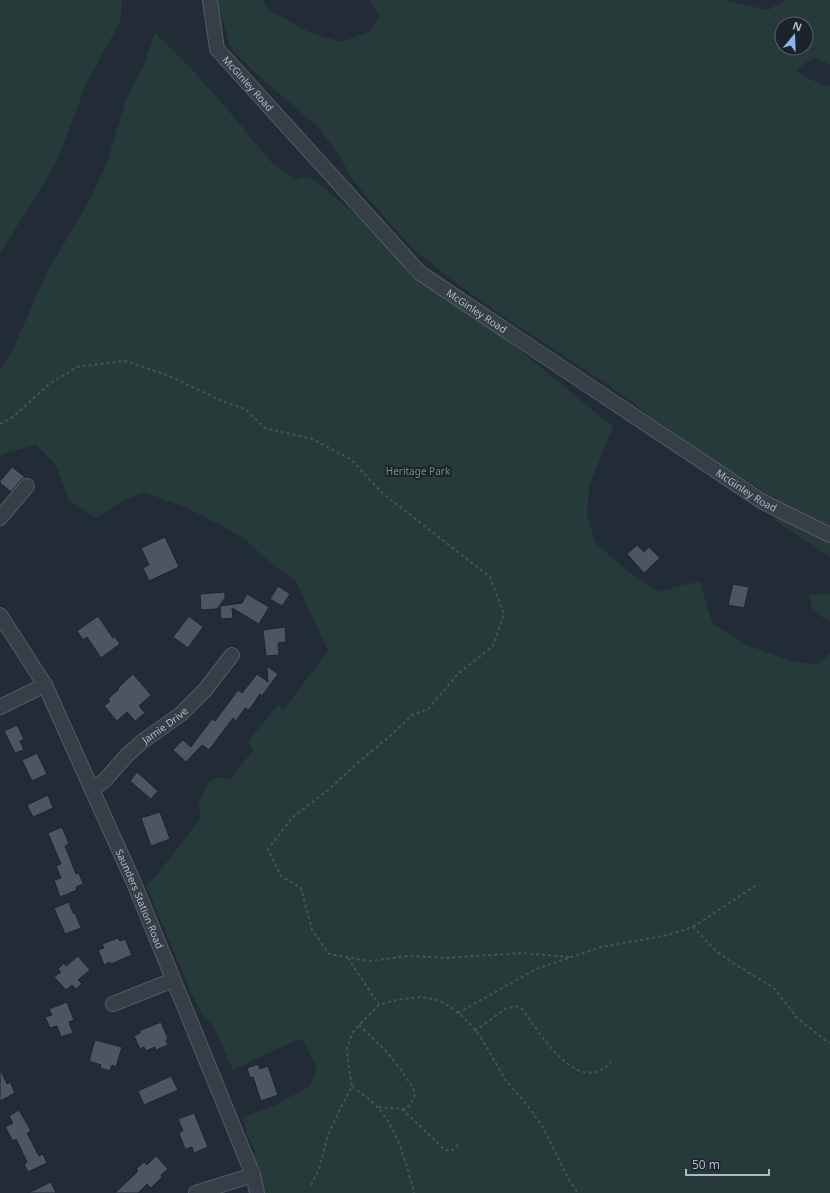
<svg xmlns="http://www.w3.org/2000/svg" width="830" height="1193" viewBox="0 0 830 1193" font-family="'Noto Sans',sans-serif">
<rect width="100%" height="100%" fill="#222c37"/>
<path fill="#273a3a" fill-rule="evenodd" d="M 0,0 L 122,0 L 120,22 L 87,82 L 56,163 L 0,254 Z
M 217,0 L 263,0 L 268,10 L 309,32 L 341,42 L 369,32 L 380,16 L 369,0 L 723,0 L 768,10 L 786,0 L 830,0 L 830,65 L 815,57 L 796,69 L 804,77 L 827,86 L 830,86 L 830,557 L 776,521 L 764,491 L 709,458 L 607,384 L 509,320 L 456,283 L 412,248 L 387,220 L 352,179 L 338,153 L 318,127 L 262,79 L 231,49 ZM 782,24 L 806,24 L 806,48 L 782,48 Z
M 155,33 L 196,74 L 228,110 L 270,161 L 295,180 L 309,176 L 613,427 L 589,486 L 587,515 L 595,543 L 624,568 L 657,592 L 682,585 L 700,582 L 707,607 L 713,624 L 749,646 L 795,662 L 818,665 L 830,653 L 830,1193 L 262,1193 L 251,1155 L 256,1153 L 247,1135 L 243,1117 L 272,1107 L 310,1086 L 317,1067 L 303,1041 L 298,1039 L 233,1070 L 211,1021 L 204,1017 L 194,999 L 146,885 L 156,876 L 201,818 L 199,803 L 208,783 L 218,777 L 230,780 L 253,750 L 248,741 L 278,705 L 284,709 L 328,651 L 296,581 L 271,563 L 241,536 L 185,507 L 143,492 L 121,502 L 96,518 L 69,500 L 56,465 L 36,445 L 6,453 L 0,456 L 0,371 L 13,349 L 47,272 L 87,205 L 107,163 L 127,97 L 144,65 Z
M 830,594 L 830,623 L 813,610 L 809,595 Z"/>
<path fill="#4b5662" stroke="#1d252e" d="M 12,467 L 25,477 L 20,481 L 11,492 L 0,483 L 0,481 Z
M 165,537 L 179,567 L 149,581 L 143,568 L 149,565 L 141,548 Z
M 637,545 L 644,552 L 649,547 L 660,558 L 644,573 L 627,554 Z
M 733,584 L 749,587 L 744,608 L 728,605 Z
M 278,586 L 290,594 L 282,606 L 270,599 Z
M 225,592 L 225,598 L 217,609 L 201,610 L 200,594 Z
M 247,594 L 269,607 L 259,624 L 232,608 L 233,618 L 221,619 L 220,606 L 242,603 Z
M 98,616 L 113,638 L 115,637 L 120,644 L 101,658 L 87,637 L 83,640 L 77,631 Z
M 189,616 L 203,627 L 188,648 L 173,637 Z
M 285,627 L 286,642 L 278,643 L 279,655 L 266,656 L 263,630 Z
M 267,666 L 278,674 L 262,696 L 260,694 L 249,710 L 245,708 L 236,721 L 233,718 L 209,750 L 202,745 L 186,762 L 173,750 L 183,740 L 191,747 L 212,719 L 215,721 L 238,690 L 242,693 L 257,674 L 268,682 Z
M 133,674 L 151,695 L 139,706 L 145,713 L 135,721 L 127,712 L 117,721 L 104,706 L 110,701 L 108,699 L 119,689 L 118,688 Z
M 17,725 L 24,739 L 20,741 L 24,750 L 15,753 L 4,731 Z
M 37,753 L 47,774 L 32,781 L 22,760 Z
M 137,772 L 158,791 L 151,799 L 130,781 Z
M 48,795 L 53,808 L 33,817 L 27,805 Z
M 160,812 L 170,839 L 151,846 L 141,818 Z
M 62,827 L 69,844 L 65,846 L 76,874 L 79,873 L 83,884 L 76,887 L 77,890 L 60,897 L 54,880 L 61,878 L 56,866 L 61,864 L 48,833 Z
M 69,902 L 73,913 L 75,913 L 81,928 L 65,934 L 54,908 Z
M 118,938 L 120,941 L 125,939 L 132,955 L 111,964 L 110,962 L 104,965 L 98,950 L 104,948 L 102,944 Z
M 78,956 L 90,970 L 78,980 L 82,984 L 76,989 L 72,985 L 66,990 L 54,977 L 61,972 L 58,969 L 64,963 L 66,966 Z
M 67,1002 L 74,1020 L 69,1022 L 73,1033 L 61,1037 L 57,1026 L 50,1028 L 45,1017 L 52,1015 L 49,1009 Z
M 161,1022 L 168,1039 L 166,1040 L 168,1045 L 156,1050 L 155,1047 L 146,1051 L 144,1047 L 140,1049 L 134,1036 L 140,1033 L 139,1031 Z
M 95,1040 L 122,1047 L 116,1067 L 112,1065 L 110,1071 L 100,1068 L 101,1065 L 89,1061 Z
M 258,1064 L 260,1069 L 268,1066 L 278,1095 L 261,1101 L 253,1077 L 250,1078 L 247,1068 Z
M 0,1069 L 7,1084 L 10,1082 L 15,1093 L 0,1101 Z
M 171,1076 L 178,1090 L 144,1105 L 138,1091 Z
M 19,1110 L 31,1131 L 27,1133 L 39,1156 L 43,1154 L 47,1163 L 28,1172 L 24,1164 L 27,1162 L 16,1139 L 13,1141 L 5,1127 L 13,1123 L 9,1116 Z
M 194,1113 L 208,1147 L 194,1153 L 192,1147 L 185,1149 L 179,1133 L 183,1131 L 178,1119 Z
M 156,1156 L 168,1169 L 161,1175 L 162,1177 L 151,1188 L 147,1184 L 138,1193 L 115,1193 L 138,1171 L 136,1169 L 144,1162 L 147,1165 Z
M 51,1182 L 56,1193 L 28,1193 Z"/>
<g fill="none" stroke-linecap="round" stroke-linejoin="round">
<g stroke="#535b65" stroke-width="16">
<g id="minor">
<path id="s1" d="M 210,0 L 217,49 L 420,273 L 763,502 L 830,535"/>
<path d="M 0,518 L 27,486"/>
<path id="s2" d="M 0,615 L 45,685 L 134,883 L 253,1175 L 257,1193"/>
<path d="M 0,707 L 45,685"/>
<path id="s3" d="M 92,790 L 105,780 L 127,755 L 143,741 L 181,714 L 205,690 L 232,655"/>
<path d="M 113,1004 L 173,980"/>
<path d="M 196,1193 L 253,1175"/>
</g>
</g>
<path stroke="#445557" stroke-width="2" stroke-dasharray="3 3" stroke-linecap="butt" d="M 0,424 L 13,417 L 48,385 L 77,367 L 125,361 L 167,375 L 222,401 L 245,409 L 265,428 L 312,439 L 352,460 L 381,492 L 490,577 L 504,614 L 493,646 L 458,674 L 428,709 L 412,715 L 389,737 L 361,760 L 327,791 L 293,817 L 268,849 L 281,876 L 301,888 L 312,930 L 329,954 L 369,961 L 408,956 L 445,958 L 521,953 L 570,957
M 693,927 L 758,884
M 348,958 L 379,1005
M 458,1013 L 536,969 L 601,947 L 668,935 L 693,927 L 716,951 L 730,961 L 774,988 L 797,1018 L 825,1040 L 830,1043
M 359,1025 L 386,1051 L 399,1067 L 412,1086 L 415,1094 L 411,1104 L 405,1109 L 377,1107
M 475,1031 L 505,1009 L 516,1006 L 522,1009 C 539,1031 578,1099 611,1062
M 352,1087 C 358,1091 365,1095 370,1100 C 396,1122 406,1162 414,1193
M 402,1109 L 445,1150 L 451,1151 L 460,1143
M 311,1185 L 319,1169 L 328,1135 L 342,1105 L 352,1087 L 349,1068 L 347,1048 L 353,1032 L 363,1021 L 379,1005 L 396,1000 L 420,997 L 438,1000 L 454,1009 L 471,1025 L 480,1036 L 494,1060 L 506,1081 L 524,1101 L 543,1127 L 568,1178 L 578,1193"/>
<use href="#minor" stroke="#363e47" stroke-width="14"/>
</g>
<g text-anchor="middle" stroke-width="4" stroke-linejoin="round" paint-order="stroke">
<g font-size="10" fill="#b0b8c4" stroke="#1b232c">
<text dy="4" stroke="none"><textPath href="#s1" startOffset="96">McGinley Road</textPath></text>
<text dy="4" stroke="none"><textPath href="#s1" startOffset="420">McGinley Road</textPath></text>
<text dy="4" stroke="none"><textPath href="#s1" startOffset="744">McGinley Road</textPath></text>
<text dy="4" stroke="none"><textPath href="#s3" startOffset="98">Jamie Drive</textPath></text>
<text dy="4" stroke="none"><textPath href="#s2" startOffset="317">Saunders Station Road</textPath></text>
</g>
<g font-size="10" fill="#6a9372" stroke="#1b232c">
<text x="418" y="475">Heritage Park</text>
</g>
</g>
<g transform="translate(794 36) rotate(19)"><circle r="19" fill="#1b232c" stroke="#575f69"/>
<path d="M0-3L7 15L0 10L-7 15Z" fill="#8ab4ef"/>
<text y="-6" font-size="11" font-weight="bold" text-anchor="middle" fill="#b0b8c4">N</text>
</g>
<path d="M686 1169v6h83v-6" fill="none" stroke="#b0b8c4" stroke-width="2"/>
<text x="692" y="1169" font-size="12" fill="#b0b8c4" stroke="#1b232c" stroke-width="3" paint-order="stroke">50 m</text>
</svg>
